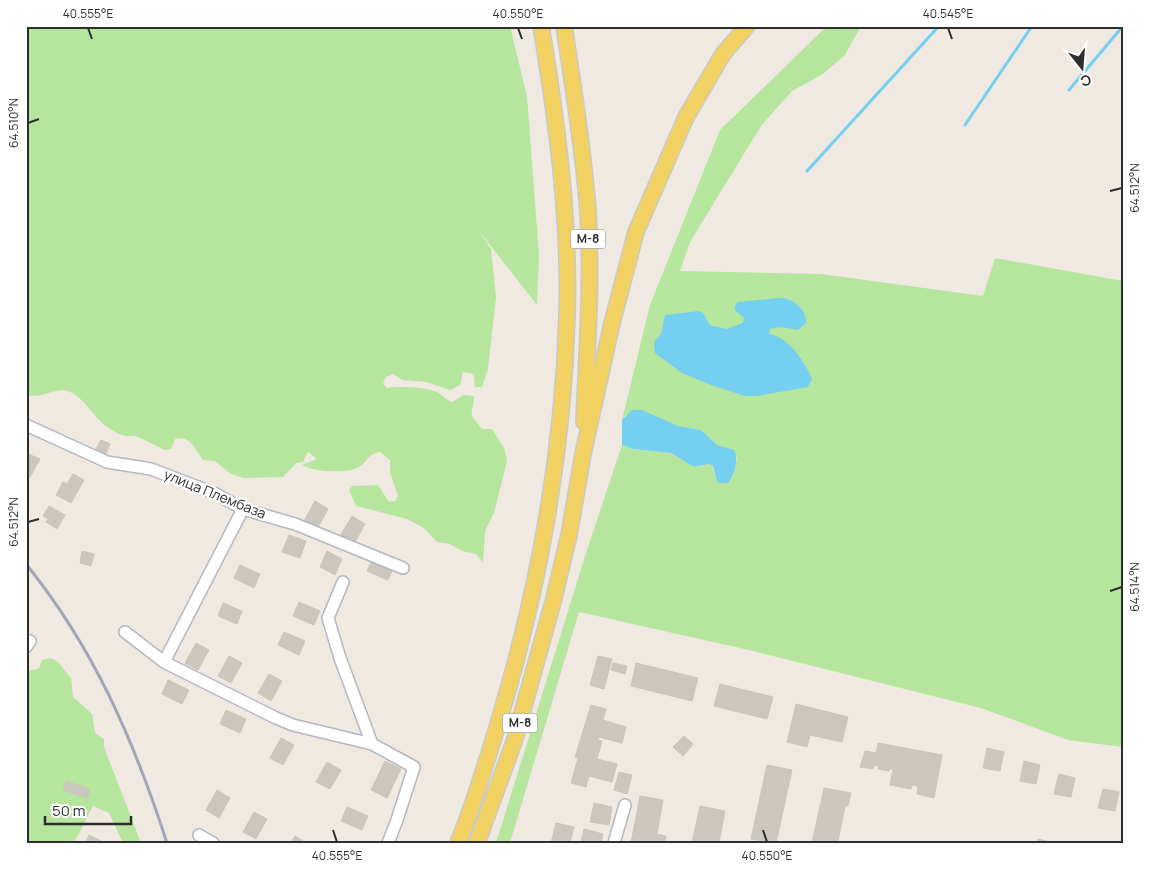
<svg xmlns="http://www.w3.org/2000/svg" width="1149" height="869" viewBox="0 0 1149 869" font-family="Manrope,sans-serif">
<rect width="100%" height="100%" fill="#efe9e1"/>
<path fill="#b6e59e" d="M 26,26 L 510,26 L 527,96 L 539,255 L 537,305 L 479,231 L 491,249 L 496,297 L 488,369 L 482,387 L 475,387 L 474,376 L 471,373 L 463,372 L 460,385 L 450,390 L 426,382 L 403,380 L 393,374 L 386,377 L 383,383 L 387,388 C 398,386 429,387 439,393 C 444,397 446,400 452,402 L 464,395 L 474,396 C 473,417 466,409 482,429 L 492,429 L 504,448 L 507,461 L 494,513 L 485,531 L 483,562 L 476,554 L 462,551 L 450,544 L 437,542 L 424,528 L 407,519 L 356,506 L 349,490 L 352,486 L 378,485 L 389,502 L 395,501 L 398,496 L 390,473 L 390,460 L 380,452 C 369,453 367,462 359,467 C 347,474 313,472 302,465 L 317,459 L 308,452 L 303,462 L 296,463 L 283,477 L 244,478 L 231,474 L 215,461 L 203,460 C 195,450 191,435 175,439 L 171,449 L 165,450 C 155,445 147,441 138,437 C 134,435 130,437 126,436 C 119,435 112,430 106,426 C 93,417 83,395 67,391 C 55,387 44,399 26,395 Z
M 827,26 L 861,26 L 845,55 L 823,74 L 792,91 L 761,126 L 690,242 L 680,271 L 821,274 L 983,296 L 995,258 L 1123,281 L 1123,747 L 1068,740 L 981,708 L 749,650 L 579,612 L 510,843 L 496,843 L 586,553 L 622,445 L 633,449 L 671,453 L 694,467 L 709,464 L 713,466 L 714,473 L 732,476 L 737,458 L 731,450 L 717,445 L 701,430 L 678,426 L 657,418 L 626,415 L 622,420 L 650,305 L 720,130 Z
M 51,658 C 60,661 64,671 71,678 L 73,697 L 92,714 L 95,733 L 104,739 L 104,747 L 141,843 L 123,843 L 109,813 L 93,806 L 74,843 L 26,843 L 26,672 L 39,668 L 42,660 Z"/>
<path fill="#75cff0" d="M 779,298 C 792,297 807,309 806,323 L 798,330 L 781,327 L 770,329 L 769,334 C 789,337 805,362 812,379 L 808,387 L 757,396 L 745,396 L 711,385 L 682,373 L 655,353 L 654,342 L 661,334 L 665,315 L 699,311 L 703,313 L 710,325 L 726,329 L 743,323 L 744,318 L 735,310 L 735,305 L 738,302 Z
M 632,410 L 642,410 L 678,426 L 701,430 L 717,445 L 734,450 C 739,459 734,475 728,483 L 720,483 L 717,481 L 713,466 L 709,464 L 694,467 L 671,453 L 633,449 L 622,445 L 622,420 Z"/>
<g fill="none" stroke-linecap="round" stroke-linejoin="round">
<path stroke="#75cff0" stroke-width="3" d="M 1069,90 L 1123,26
M 965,125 L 1032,26
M 807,171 L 939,26"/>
</g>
<path fill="#cbc7bf" stroke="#cbc5ba" d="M 101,440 L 110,444 L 104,458 L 94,453 Z
M 28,454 L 40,459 L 30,477 L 26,475 Z
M 73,474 L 84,480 L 71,503 L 56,495 L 63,482 L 67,484 Z
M 315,501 L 328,509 L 317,529 L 304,521 Z
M 49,506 L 65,515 L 57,529 L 46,522 L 48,519 L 43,516 Z
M 352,516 L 365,524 L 354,544 L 340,536 Z
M 289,535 L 306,541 L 300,558 L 282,552 Z
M 82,551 L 94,554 L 91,566 L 80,563 Z
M 327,551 L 342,559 L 335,575 L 320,567 Z
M 372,561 L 393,569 L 388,580 L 367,571 Z
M 240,565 L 260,574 L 254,588 L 234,578 Z
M 299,602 L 320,611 L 314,625 L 293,616 Z
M 223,603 L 242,611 L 237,624 L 218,616 Z
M 284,632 L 305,641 L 299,655 L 278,645 Z
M 196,643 L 209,650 L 198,670 L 185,663 Z
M 229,656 L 242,663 L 231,683 L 218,676 Z
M 598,656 L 612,659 L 604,689 L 590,685 Z
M 613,663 L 627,666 L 625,674 L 611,670 Z
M 636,663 L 698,678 L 692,701 L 631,686 Z
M 269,674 L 282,681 L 271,701 L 258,693 Z
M 168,680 L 189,690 L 182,704 L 162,694 Z
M 720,684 L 773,697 L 767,719 L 714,706 Z
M 796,704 L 848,717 L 842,742 L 810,735 L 807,747 L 787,742 Z
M 591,705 L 606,709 L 603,720 L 626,727 L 622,743 L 599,737 L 598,740 L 602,741 L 597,759 L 617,764 L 612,782 L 589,776 L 586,787 L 571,783 L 578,758 L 575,757 Z
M 226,710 L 246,719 L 240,733 L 220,724 Z
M 684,736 L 693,744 L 683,756 L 673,747 Z
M 281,738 L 294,745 L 283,765 L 270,758 Z
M 878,743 L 942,755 L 934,798 L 917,794 L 918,786 L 912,785 L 911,789 L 890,785 L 893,769 L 890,768 L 889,771 L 878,769 L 879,766 L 874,765 L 873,769 L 860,767 L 865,751 L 876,753 Z
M 987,748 L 1004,752 L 1000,771 L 983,768 Z
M 385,761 L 401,769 L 387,798 L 371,790 Z
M 1024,761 L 1040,765 L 1036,784 L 1020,781 Z
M 327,762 L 341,770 L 330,789 L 316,782 Z
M 767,765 L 792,770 L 776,843 L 751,839 Z
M 619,772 L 632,775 L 627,794 L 614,790 Z
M 1059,774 L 1075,778 L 1071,797 L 1054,794 Z
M 66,781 L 90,789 L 87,798 L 63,790 Z
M 824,788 L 851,793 L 848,806 L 845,806 L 838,841 L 841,843 L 812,843 Z
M 1103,789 L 1119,792 L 1115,811 L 1098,808 Z
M 217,790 L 230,798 L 219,818 L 206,810 Z
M 640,796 L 663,800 L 657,834 L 666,836 L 665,843 L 631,843 Z
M 594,803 L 612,807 L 609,825 L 590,822 Z
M 700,806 L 725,811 L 719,843 L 692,843 Z
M 347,807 L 368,816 L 362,830 L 341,821 Z
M 254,812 L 267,819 L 256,839 L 243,832 Z
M 556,823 L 574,827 L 570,843 L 551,843 Z
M 584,829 L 603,834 L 601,843 L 591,840 L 590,843 L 581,842 Z
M 89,835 L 105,843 L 86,843 Z
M 295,836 L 306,843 L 291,843 Z
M 1038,839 L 1055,843 L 1037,843 Z"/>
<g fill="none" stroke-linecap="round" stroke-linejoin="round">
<g stroke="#b4b7c1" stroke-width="14">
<path id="minor" d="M 26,425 L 107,462 L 151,469 L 216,494 L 243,509 L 295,524 L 403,568
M 343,582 L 328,618 L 340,658 L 372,744
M 125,632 L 164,662 L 276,718 L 293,725 L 372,744 L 414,767 L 397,820 L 388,843
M 26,647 L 30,641
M 164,662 L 243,509
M 199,835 L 213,843
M 614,843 L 625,805"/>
</g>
<g stroke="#c9c9c9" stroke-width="18">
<path id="major" d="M 564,26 C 573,84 582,141 587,199 C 593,273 587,348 584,422
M 458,843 C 474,804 486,764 498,724 C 538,592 563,456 567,317 C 570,220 557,122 541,26
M 477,843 L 514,742 L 553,602 L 569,535 L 583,454 L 612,323 L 636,232 L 686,117 L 723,54 L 747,26"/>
</g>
<use href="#minor" stroke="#fff" stroke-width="11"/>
<use href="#major" stroke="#f2d163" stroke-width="15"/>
<path stroke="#a3a6b8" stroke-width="3" d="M 26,564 C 94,648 134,741 167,843"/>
</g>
<path fill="none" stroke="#2e2e2e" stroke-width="2" d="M 88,28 L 92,39M 518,28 L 522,39M 948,28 L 952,39M 28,123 L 39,119M 1110,191 L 1122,188M 28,522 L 39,519M 1110,591 L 1122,587M 333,830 L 337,842M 763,830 L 767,842"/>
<g text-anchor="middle" stroke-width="4.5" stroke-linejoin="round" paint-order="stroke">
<g fill="#fff" stroke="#6d6d6d" stroke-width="1">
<rect x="570.5" y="229.5" width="35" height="19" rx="4"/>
<rect x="502.5" y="713.5" width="35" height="19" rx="4"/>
</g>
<g font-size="12" font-weight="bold" fill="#2e2e2e">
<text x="588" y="243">М-8</text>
<text x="520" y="727">М-8</text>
</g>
<g font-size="14" fill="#2e2e2e" stroke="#fff">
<text transform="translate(215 494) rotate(22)" y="5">улица Плембаза</text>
</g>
</g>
<rect width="1149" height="869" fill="none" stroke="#ffffff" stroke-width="55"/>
<g transform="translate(1082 68) rotate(163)" stroke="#ffffff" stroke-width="4" paint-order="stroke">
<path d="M0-4L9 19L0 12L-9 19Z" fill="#2e2e2e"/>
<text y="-8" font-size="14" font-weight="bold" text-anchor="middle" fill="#2e2e2e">С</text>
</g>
<path d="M45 816v8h86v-8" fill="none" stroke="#2e2e2e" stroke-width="2.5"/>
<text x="52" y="816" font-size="15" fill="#2e2e2e" stroke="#ffffff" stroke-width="4" paint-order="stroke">50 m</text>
<rect x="28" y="28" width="1094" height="814" fill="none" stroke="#2e2e2e" stroke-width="2"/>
<g font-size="12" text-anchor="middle" fill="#2e2e2e">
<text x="88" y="18">40.555°E</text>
<text x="518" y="18">40.550°E</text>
<text x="948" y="18">40.545°E</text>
<text transform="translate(14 123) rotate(-90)" y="4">64.510°N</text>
<text transform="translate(1135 188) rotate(-90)" y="4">64.512°N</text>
<text transform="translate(14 522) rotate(-90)" y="4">64.512°N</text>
<text transform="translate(1135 587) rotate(-90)" y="4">64.514°N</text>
<text x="337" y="860">40.555°E</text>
<text x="767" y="860">40.550°E</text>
</g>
</svg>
